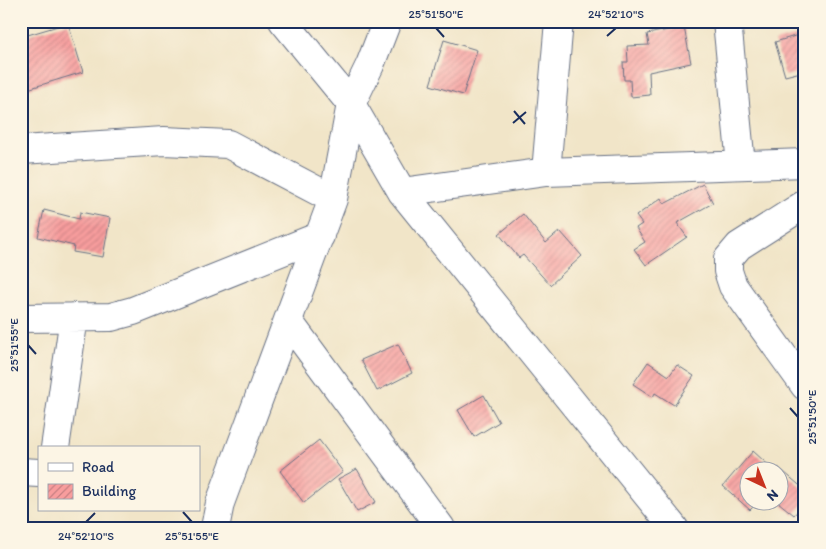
<svg xmlns="http://www.w3.org/2000/svg" width="826" height="549" viewBox="0 0 826 549" font-family="Itim,sans-serif">
<defs>
<pattern id="building-hatch" width="6" height="6" patternUnits="userSpaceOnUse" patternTransform="scale(1.25)"><rect width="6" height="6" fill="#f89d9d"/><path d="M-1 1l2-2M0 6l6-6M5 7l2-2" fill="none" stroke="#c88083"/></pattern>
</defs>
<rect width="100%" height="100%" fill="#fcf5e5"/>
<filter id="ink" filterUnits="userSpaceOnUse"><feTurbulence type="fractalNoise" baseFrequency=".02" numOctaves="2"/><feDisplacementMap in="SourceGraphic" scale="10" xChannelSelector="R" yChannelSelector="G"/><feConvolveMatrix kernelMatrix="1 2 1 2 8 2 1 2 1" color-interpolation-filters="sRGB"/></filter>
<filter id="wash" filterUnits="userSpaceOnUse"><feTurbulence type="fractalNoise" baseFrequency=".0096" numOctaves="4" result="noise"/><feDisplacementMap in="SourceGraphic" scale="20" xChannelSelector="R" yChannelSelector="G"/><feGaussianBlur stdDeviation="1.12" result="paint"/><feColorMatrix in="noise" values="0 0 0 0 0 0 0 0 0 0 0 0 0 0 0 0 0 1.4 0 .05"/><feComposite in="paint" operator="in"/></filter>
<g filter="url(#wash)">
<rect width="100%" height="100%" fill="#f1e5c8"/>
<g id="blocks">
<path fill="url(#building-hatch)" d="M 68,23 L 83,72 L 21,91 L 21,37 Z
M 684,27 L 691,63 L 649,72 L 650,95 L 631,97 L 630,80 L 624,80 L 623,62 L 628,62 L 627,46 L 649,45 L 647,34 Z
M 805,33 L 805,71 L 785,76 L 775,42 Z
M 444,40 L 477,50 L 463,95 L 430,85 Z
M 703,184 L 713,203 L 677,223 L 687,237 L 646,265 L 634,249 L 645,242 L 636,228 L 642,224 L 636,216 L 661,198 L 664,204 Z
M 44,210 L 79,219 L 80,212 L 110,218 L 103,257 L 73,252 L 74,246 L 38,237 Z
M 523,214 L 546,243 L 560,231 L 582,256 L 550,285 L 523,255 L 519,258 L 499,234 Z
M 398,344 L 412,373 L 377,391 L 361,360 Z
M 648,362 L 669,376 L 677,365 L 694,376 L 674,405 L 655,393 L 653,397 L 633,384 Z
M 484,395 L 499,422 L 474,437 L 458,410 Z
M 319,440 L 343,472 L 304,503 L 280,471 Z
M 753,451 L 776,472 L 748,472 L 748,502 L 758,502 L 750,510 L 723,486 Z
M 778,467 L 805,490 L 805,503 L 794,515 L 778,502 Z
M 357,469 L 376,502 L 357,512 L 338,479 Z"/>
</g>
</g>
<g filter="url(#ink)">
<use href="#blocks" fill-opacity="0" stroke="#666f83" stroke-width="1"/>
<g fill="none" stroke-linecap="round" stroke-linejoin="round">
<g stroke="#666f83" stroke-width="30">
<path id="street" d="M 283,21 L 351,104 L 402,192 L 674,528
M 727,21 L 741,165
M 21,150 L 164,141 L 228,144 L 333,199
M 546,172 L 559,21
M 402,192 L 546,172 L 805,163
M 805,204 L 739,246 L 728,259 L 728,271 L 733,286 L 805,386
M 21,318 L 111,317 L 133,311 L 320,236
M 289,322 L 441,528
M 55,448 L 74,317
M 21,472 L 39,473
M 215,528 L 220,503 L 333,199 L 351,104 L 370,65 L 387,21"/>
</g>
<use href="#street" stroke="#fff" stroke-width="28"/>
</g>
</g>
<path fill="none" stroke="#1b2f5e" stroke-width="2" d="M 436,28 L 444,37M 607,36 L 616,28M 514,111 L 525,124M 513,123 L 526,112M 28,345 L 36,354M 790,408 L 798,417M 183,512 L 192,522M 86,522 L 95,513"/>
<rect width="826" height="549" fill="none" stroke="#fcf5e5" stroke-width="55"/>
<rect x="38" y="446" width="162" height="65" fill="#fcf5e5" stroke="#a2a6af"/>
<rect x="48" y="463" width="25" height="8" fill="#ffffff" stroke="#a2a6af"/>
<text x="82" y="472" font-size="15" fill="#1b2f5e">Road</text>
<rect x="48" y="484" width="25" height="15" fill="url(#building-hatch)" stroke="#a2a6af"/>
<text x="82" y="496" font-size="15" fill="#1b2f5e">Building</text>
<g transform="translate(764 486) rotate(137)"><circle r="24" fill="#fcf5e5" stroke="#a2a6af"/>
<path d="M0-4L9 19L0 12L-9 19Z" fill="#c8321e"/>
<text y="-8" font-size="14" font-weight="bold" text-anchor="middle" fill="#1b2f5e">N</text>
</g>
<rect x="28" y="28" width="770" height="494" fill="none" stroke="#1b2f5e" stroke-width="2"/>
<g font-size="12" text-anchor="middle" fill="#1b2f5e">
<text x="436" y="18">25°51'50"E</text>
<text x="616" y="18">24°52'10"S</text>
<text transform="translate(14 345) rotate(-90)" y="4">25°51'55"E</text>
<text transform="translate(812 417) rotate(-90)" y="4">25°51'50"E</text>
<text x="86" y="540">24°52'10"S</text>
<text x="192" y="540">25°51'55"E</text>
</g>
</svg>
